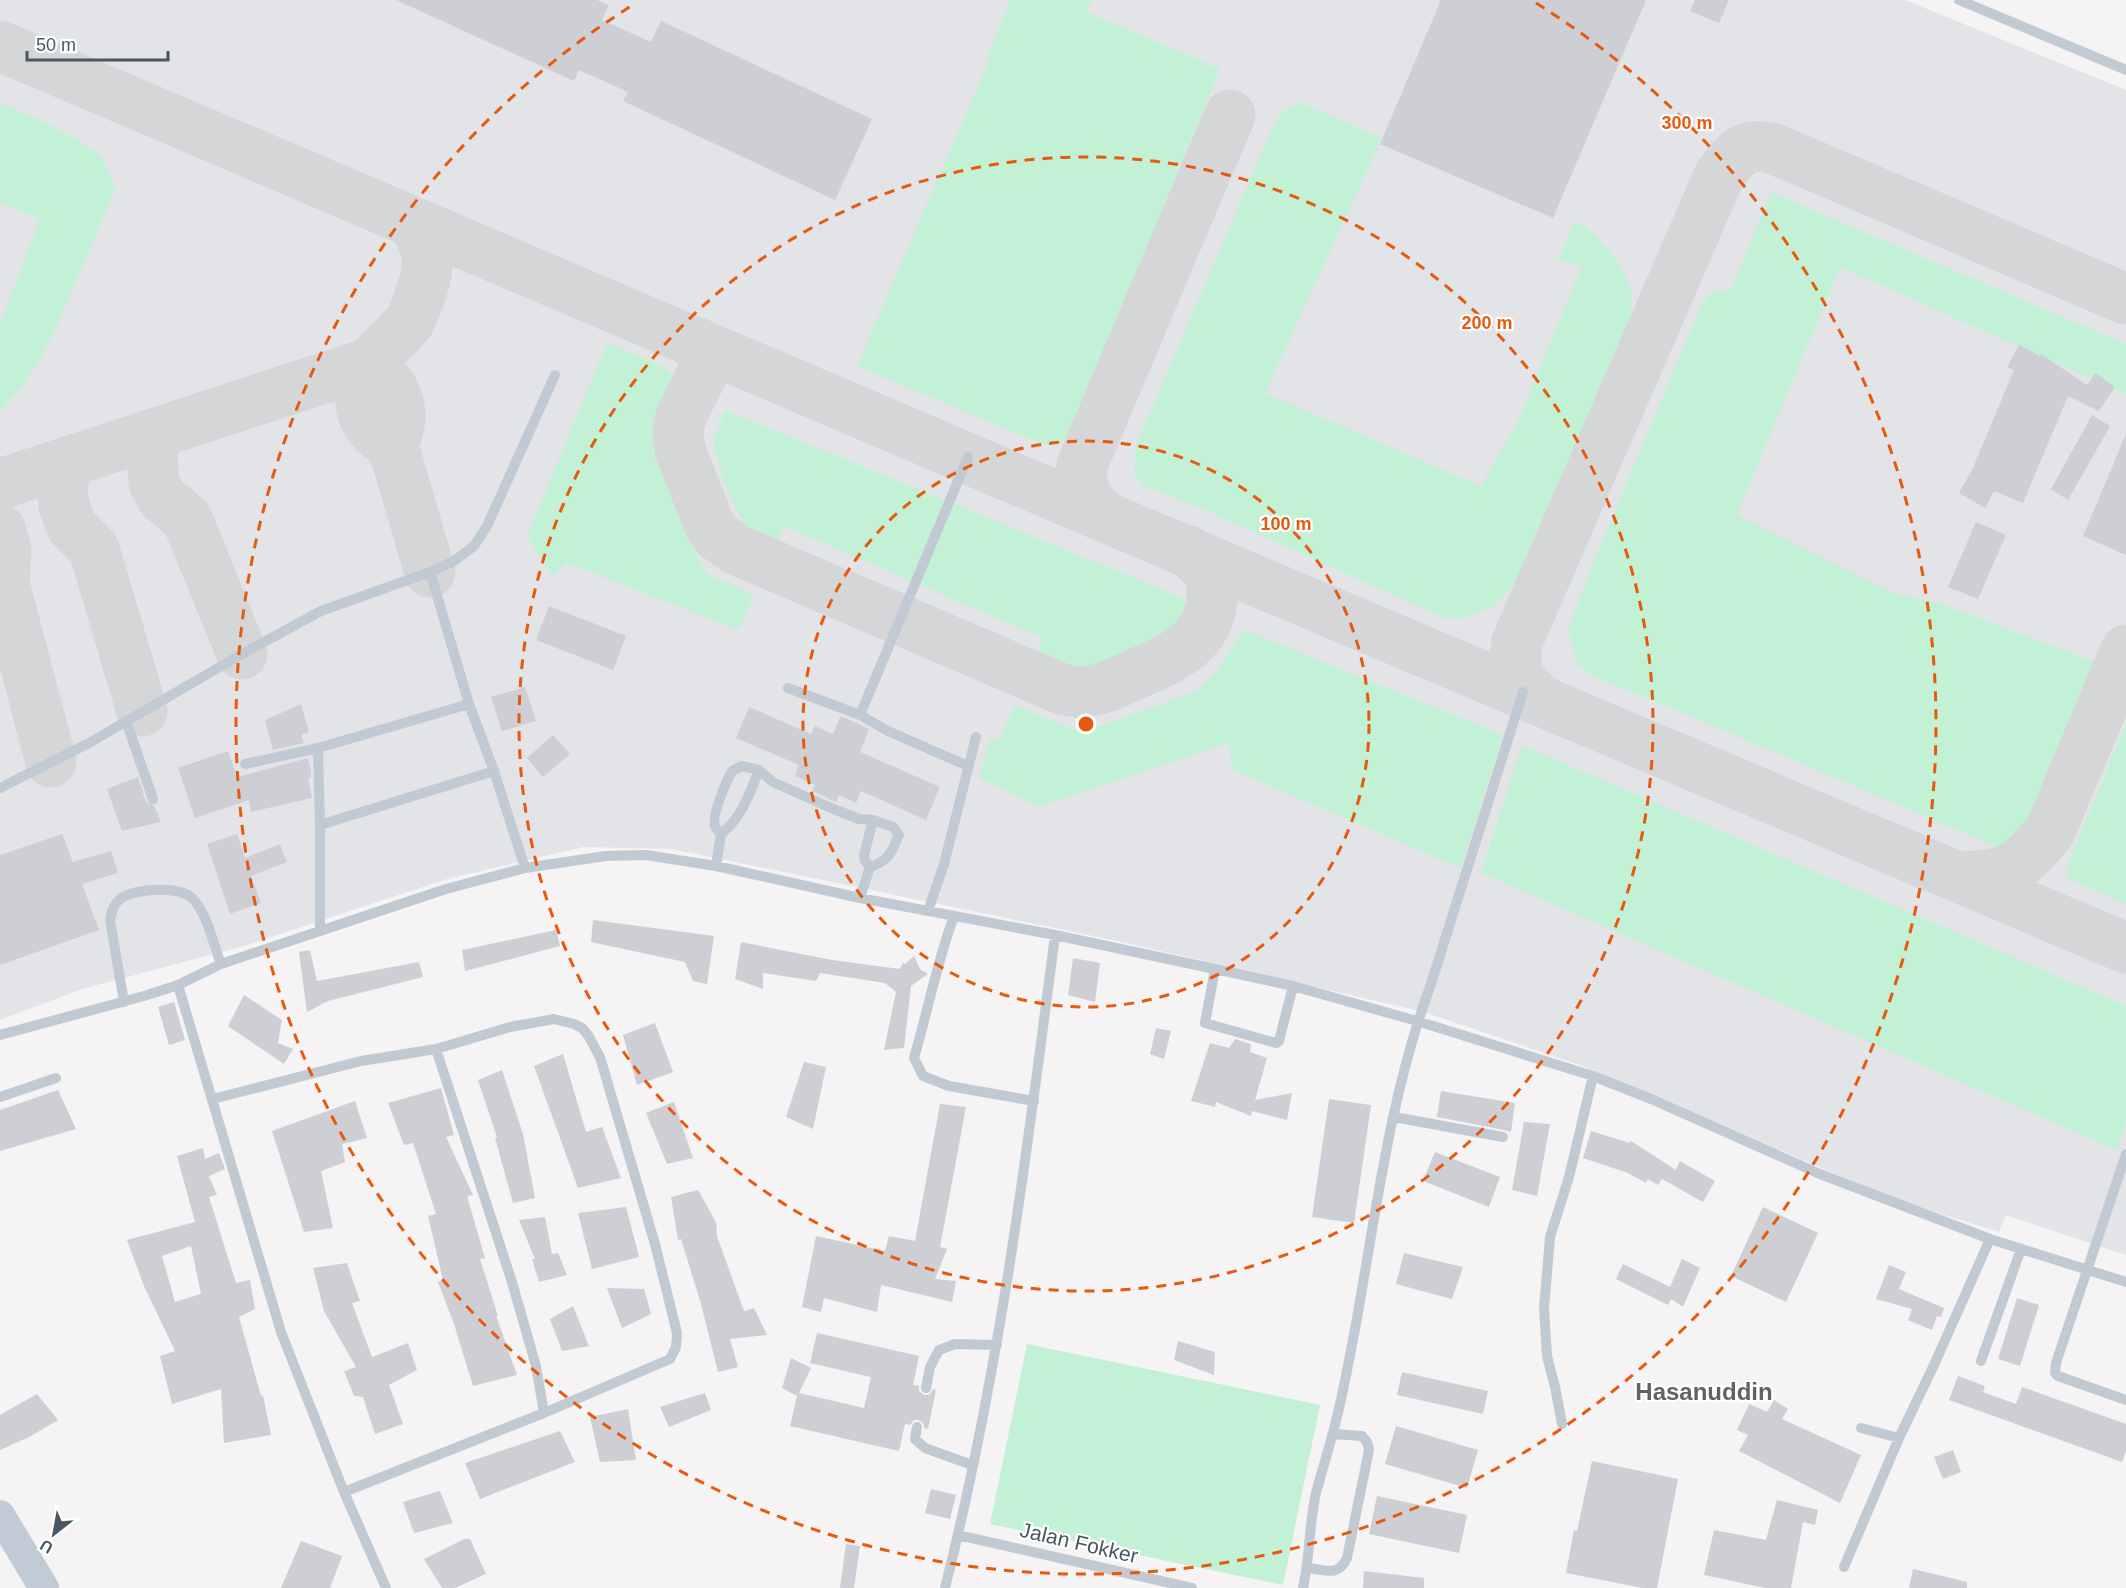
<svg xmlns="http://www.w3.org/2000/svg" width="2126" height="1588" viewBox="0 0 2126 1588" font-family="Helvetica,sans-serif">
<rect width="100%" height="100%" fill="#f5f3f3"/>
<path fill="#e2e4e7" d="M 0,0 L 1905,0 L 2126,90 L 2126,1255 L 2006,1215 L 1999,1232 L 1897,1200 L 1585,1067 L 1424,1012 L 1122,942 L 672,849 L 583,847 L 447,879 L 244,946 L 82,989 L 0,1020 Z"/>
<path fill="#c3f1d5" d="M 1011,0 L 1092,0 L 1087,12 L 1220,69 L 1072,431 L 1060,444 L 1042,444 L 857,366 L 989,60 L 988,54 Z
M 0,103 L 52,125 L 100,155 L 116,188 L 51,340 L 24,384 L 0,411 L 0,324 L 40,219 L 0,203 Z
M 1301,103 L 1382,138 L 1265,393 L 1481,486 L 1519,419 L 1582,266 L 1558,260 L 1575,221 C 1596,230 1624,267 1631,289 C 1633,296 1631,308 1630,317 L 1515,584 L 1494,607 L 1460,619 L 1444,618 L 1212,513 L 1143,485 L 1134,472 L 1136,445 L 1272,129 L 1284,111 Z
M 1771,192 L 2126,344 L 2126,394 L 1840,267 L 1737,515 L 1893,593 L 1941,604 L 2087,659 L 2104,663 L 2106,671 L 2044,815 L 2031,832 L 2004,850 L 1636,693 L 1598,679 L 1578,664 L 1568,630 L 1590,571 L 1701,305 L 1713,292 L 1732,289 Z
M 607,343 L 660,365 L 675,377 L 675,388 L 656,438 L 656,457 L 693,550 L 707,574 L 754,595 L 739,630 L 567,563 L 552,575 L 533,548 L 528,534 Z
M 725,410 L 1185,599 L 1187,614 L 1175,630 L 1139,654 L 1092,677 L 1038,651 L 1043,638 L 784,526 L 777,543 L 746,528 L 723,481 L 713,443 Z
M 1244,630 L 1503,735 L 1461,868 L 1233,770 L 1228,743 L 1039,807 L 979,778 L 990,738 L 999,741 L 1015,705 L 1072,729 L 1091,729 L 1197,691 L 1217,671 Z
M 2126,724 L 2126,904 L 2068,878 L 2067,866 Z
M 1524,746 L 2126,1006 L 2126,1121 L 2117,1150 L 1481,873 L 1519,754 Z
M 1027,1344 L 1320,1405 L 1283,1585 L 990,1524 Z"/>
<g fill="none" stroke-linecap="round" stroke-linejoin="round">
<path stroke="#d5d6d8" stroke-width="51" d="M 0,46 L 1105,517 L 2126,948
M 698,343 L 706,358 L 704,370 L 682,414 L 678,431 L 680,450 L 709,524 L 717,536 L 737,550 L 1064,690 C 1091,697 1114,684 1138,673 C 1170,659 1203,645 1211,608 C 1213,597 1214,587 1210,576 C 1206,567 1196,559 1189,551
M 157,433 L 152,456 L 154,483 L 162,498 L 187,519 L 242,654
M 393,446 C 408,409 398,388 370,363 C 382,349 397,336 409,322 C 413,316 415,308 418,301 C 431,268 431,251 412,222
M 67,462 L 62,488 L 64,506 L 72,527 L 94,549 L 142,711
M 0,484 L 370,363 C 355,399 356,424 393,446 L 430,572
M 1105,517 C 1087,501 1079,489 1082,465 L 1230,115
M 0,529 L 6,551 L 4,583
M 0,579 L 4,583 L 51,762
M 1541,700 C 1518,681 1513,671 1517,642 L 1719,176 C 1736,154 1742,142 1772,148 L 2126,299
M 1960,877 C 2009,875 2018,870 2050,831 L 2126,650"/>
</g>
<path fill="#cdcfd5" fill-rule="evenodd" d="M 396,0 L 597,0 L 609,5 L 602,20 L 651,42 L 661,21 L 872,119 L 835,200 L 623,101 L 628,92 L 579,70 L 574,81 Z
M 1441,0 L 1646,0 L 1553,218 L 1380,144 Z
M 1695,0 L 1729,0 L 1719,23 L 1690,11 Z
M 2019,345 L 2040,356 L 2041,354 L 2087,385 L 2095,373 L 2115,387 L 2099,411 L 2068,396 L 2023,503 L 1994,491 L 1985,508 L 1959,493 L 1972,470 L 2014,370 L 2007,367 Z
M 2092,415 L 2110,426 L 2068,500 L 2051,489 Z
M 2126,434 L 2126,555 L 2083,536 Z
M 1976,522 L 2006,535 L 1978,599 L 1948,587 Z
M 549,606 L 626,636 L 613,670 L 536,640 Z
M 525,687 L 536,721 L 502,731 L 491,697 Z
M 301,704 L 309,732 L 301,735 L 304,743 L 273,750 L 265,720 Z
M 749,707 L 811,734 L 815,726 L 833,734 L 841,716 L 869,729 L 860,752 L 940,787 L 926,820 L 861,791 L 856,803 L 839,795 L 836,802 L 812,791 L 815,785 L 795,776 L 799,765 L 736,738 Z
M 553,735 L 570,754 L 543,777 L 527,758 Z
M 228,751 L 237,777 L 308,758 L 311,772 L 311,777 L 308,778 L 312,798 L 251,812 L 249,800 L 195,818 L 178,768 Z
M 138,777 L 146,802 L 154,806 L 161,822 L 122,831 L 107,789 Z
M 62,834 L 73,862 L 111,851 L 118,873 L 82,884 L 99,930 L 0,965 L 0,855 Z
M 237,834 L 245,858 L 280,844 L 287,862 L 251,876 L 261,903 L 230,914 L 207,844 Z
M 593,920 L 714,936 L 707,984 L 693,981 L 685,962 L 591,942 Z
M 556,930 L 560,946 L 465,971 L 462,950 Z
M 741,942 L 832,960 L 900,969 L 903,963 L 905,964 L 914,956 L 920,969 L 928,974 L 911,986 L 904,1048 L 884,1050 L 896,992 L 885,983 L 820,973 L 816,981 L 763,973 L 763,989 L 735,979 Z
M 310,950 L 317,981 L 419,962 L 423,977 L 328,1001 L 307,1012 L 299,952 Z
M 1073,958 L 1100,963 L 1095,1002 L 1068,995 Z
M 244,995 L 282,1020 L 278,1043 L 293,1049 L 284,1064 L 228,1026 Z
M 174,1002 L 185,1040 L 169,1045 L 158,1007 Z
M 655,1023 L 673,1072 L 637,1085 L 623,1035 Z
M 1156,1028 L 1171,1031 L 1164,1059 L 1150,1054 Z
M 1235,1039 L 1251,1044 L 1250,1052 L 1267,1058 L 1255,1100 L 1292,1093 L 1287,1120 L 1252,1111 L 1251,1116 L 1216,1102 L 1215,1107 L 1191,1101 L 1210,1043 L 1229,1048 Z
M 563,1054 L 586,1132 L 602,1127 L 621,1178 L 578,1188 L 534,1066 Z
M 804,1062 L 826,1067 L 813,1129 L 786,1117 Z
M 502,1070 L 523,1134 L 535,1198 L 513,1203 L 495,1138 L 497,1137 L 478,1080 Z
M 441,1088 L 454,1135 L 446,1137 L 473,1195 L 467,1196 L 485,1258 L 480,1259 L 498,1316 L 496,1316 L 517,1375 L 473,1386 L 454,1324 L 438,1282 L 443,1280 L 428,1216 L 436,1214 L 413,1143 L 404,1145 L 388,1103 Z
M 58,1090 L 76,1129 L 0,1151 L 0,1110 Z
M 1441,1091 L 1515,1103 L 1511,1132 L 1504,1130 L 1437,1117 Z
M 1329,1099 L 1371,1105 L 1354,1223 L 1312,1217 Z
M 355,1101 L 367,1138 L 342,1144 L 345,1162 L 321,1171 L 333,1228 L 304,1232 L 272,1131 Z
M 674,1102 L 693,1158 L 667,1164 L 646,1113 Z
M 940,1104 L 966,1107 L 940,1247 L 947,1249 L 935,1279 L 956,1281 L 952,1302 L 881,1285 L 877,1312 L 824,1298 L 821,1312 L 802,1307 L 816,1236 L 885,1251 L 889,1236 L 915,1241 Z
M 1524,1122 L 1550,1124 L 1537,1196 L 1512,1190 Z
M 1591,1131 L 1630,1143 L 1631,1141 L 1676,1170 L 1680,1161 L 1715,1181 L 1703,1202 L 1662,1179 L 1658,1185 L 1648,1179 L 1646,1183 L 1628,1173 L 1583,1158 Z
M 203,1148 L 205,1159 L 219,1153 L 225,1169 L 209,1176 L 217,1195 L 209,1197 L 236,1283 L 250,1280 L 255,1309 L 239,1317 L 261,1396 L 263,1395 L 271,1435 L 224,1443 L 221,1389 L 172,1404 L 160,1356 L 175,1351 L 144,1286 L 127,1240 L 195,1222 L 177,1156 ZM 191,1246 L 201,1294 L 175,1302 L 162,1256 Z
M 1435,1152 L 1500,1177 L 1489,1207 L 1423,1181 Z
M 698,1190 L 716,1222 L 717,1236 L 744,1311 L 754,1308 L 767,1335 L 730,1339 L 738,1367 L 718,1372 L 701,1304 L 681,1239 L 678,1240 L 671,1197 Z
M 626,1207 L 639,1257 L 592,1269 L 578,1213 Z
M 1763,1207 L 1818,1233 L 1786,1302 L 1731,1276 Z
M 545,1217 L 552,1254 L 558,1253 L 567,1275 L 539,1282 L 532,1259 L 535,1259 L 519,1220 Z
M 1404,1253 L 1463,1267 L 1452,1299 L 1396,1284 Z
M 1682,1259 L 1700,1268 L 1683,1307 L 1671,1299 L 1668,1305 L 1616,1279 L 1623,1264 L 1670,1287 Z
M 347,1263 L 360,1301 L 352,1303 L 372,1357 L 408,1343 L 417,1370 L 389,1385 L 403,1424 L 375,1434 L 363,1397 L 354,1396 L 344,1371 L 356,1367 L 324,1311 L 313,1268 Z
M 1889,1265 L 1906,1272 L 1899,1289 L 1944,1308 L 1941,1317 L 1937,1316 L 1932,1330 L 1908,1320 L 1912,1309 L 1876,1299 Z
M 607,1288 L 644,1289 L 651,1314 L 622,1328 Z
M 2017,1298 L 2039,1305 L 2020,1366 L 1998,1359 Z
M 573,1306 L 589,1346 L 562,1351 L 550,1319 Z
M 817,1333 L 919,1356 L 913,1385 L 919,1386 L 919,1391 L 924,1395 L 929,1395 L 933,1389 L 936,1390 L 928,1429 L 924,1428 L 924,1424 L 919,1420 L 914,1420 L 910,1425 L 905,1424 L 899,1451 L 790,1426 L 797,1396 L 782,1388 L 791,1358 L 811,1368 L 799,1393 L 864,1408 L 871,1377 L 810,1363 Z
M 1178,1341 L 1215,1352 L 1214,1375 L 1174,1360 Z
M 1402,1372 L 1488,1391 L 1483,1414 L 1397,1395 Z
M 1958,1376 L 1985,1386 L 1983,1392 L 2016,1404 L 2022,1387 L 2126,1424 L 2126,1451 L 2122,1462 L 1949,1400 Z
M 705,1393 L 711,1410 L 669,1427 L 660,1407 Z
M 37,1394 L 58,1420 L 31,1436 L 0,1450 L 0,1415 Z
M 1774,1400 L 1788,1409 L 1782,1419 L 1861,1455 L 1840,1503 L 1739,1451 L 1748,1435 L 1737,1430 L 1749,1404 L 1767,1412 Z
M 628,1409 L 636,1460 L 600,1462 L 590,1417 Z
M 1396,1426 L 1478,1450 L 1467,1488 L 1385,1464 Z
M 560,1431 L 575,1462 L 480,1499 L 465,1463 Z
M 1953,1450 L 1961,1472 L 1943,1479 L 1934,1457 Z
M 1592,1461 L 1678,1479 L 1657,1588 L 1643,1588 L 1566,1573 L 1574,1530 L 1577,1531 Z
M 931,1489 L 956,1495 L 950,1519 L 925,1513 Z
M 440,1491 L 453,1523 L 414,1533 L 403,1502 Z
M 1377,1496 L 1467,1515 L 1459,1553 L 1369,1534 Z
M 1777,1500 L 1818,1510 L 1815,1525 L 1803,1522 L 1791,1588 L 1765,1588 L 1704,1575 L 1714,1530 L 1766,1540 Z
M 464,1539 L 470,1539 L 486,1574 L 455,1588 L 442,1588 L 424,1559 Z
M 301,1541 L 342,1556 L 330,1588 L 281,1588 Z
M 846,1544 L 860,1546 L 854,1588 L 840,1588 Z
M 1913,1569 L 1967,1582 L 1967,1588 L 1909,1588 Z
M 1364,1571 L 1424,1578 L 1424,1588 L 1363,1588 Z"/>
<g fill="none" stroke-linecap="round" stroke-linejoin="round">
<path stroke="#c1cad2" stroke-width="10" d="M 1959,0 L 2126,70
M 430,572 L 469,704 L 494,771 L 525,868
M 788,688 L 860,715 L 888,731 L 968,766
M 860,715 L 968,457
M 126,721 L 153,799
M 245,764 L 318,748
M 0,788 L 89,743 L 242,654 L 321,611 L 430,572 L 454,561 L 474,546 L 487,526 L 555,375
M 320,825 L 318,748 L 469,704
M 721,834 C 720,833 715,827 715,826 C 711,816 727,780 732,771 L 742,766 L 759,770 L 773,782 L 831,808 L 859,819 L 873,820 L 893,827 L 899,835 C 891,853 890,860 870,867 L 860,898
M 716,866 L 721,834 C 741,819 750,793 759,770
M 870,867 L 865,861 L 864,855 L 873,820
M 928,911 L 944,864 L 976,737
M 954,916 C 937,962 928,1010 914,1058 L 923,1076 L 949,1086 L 1034,1101
M 320,930 L 320,825 L 494,771
M 1215,969 L 1205,1023 L 1276,1043 L 1279,1041 L 1293,986
M 178,985 L 281,1332 L 344,1492 L 386,1588
M 124,1002 L 110,920 C 112,912 113,905 120,899 C 134,888 182,885 194,900 C 208,917 213,943 221,964
M 0,1035 L 144,996 L 178,985 L 221,964 L 446,889 L 525,868 L 606,856 L 646,855 L 716,866 L 860,898 L 1055,935 L 1215,969 L 1293,986 L 1417,1021 L 1593,1076 L 1651,1099 L 1820,1174 L 1990,1239 L 2126,1282
M 436,1049 L 512,1282 L 536,1366 L 544,1413
M 0,1097 L 56,1078
M 213,1099 L 361,1061 L 436,1049 L 510,1027 L 554,1019 L 574,1024 L 582,1028 L 588,1035 L 600,1057 L 655,1244 L 677,1333 L 676,1347 L 670,1359 L 544,1413 L 344,1492
M 1394,1117 L 1503,1137
M 2126,1154 L 2056,1363 L 2055,1373 L 2058,1376 L 2126,1400
M 1981,1361 L 2021,1249
M 926,1388 L 930,1367 L 939,1350 L 955,1344 L 997,1345
M 1562,1424 L 1555,1387 L 1547,1356 L 1544,1308 L 1550,1237 L 1569,1177 L 1593,1076
M 917,1427 L 915,1439 L 925,1448 L 972,1465
M 1861,1428 L 1899,1438
M 958,1535 L 1192,1588
M 1844,1567 L 1899,1438 L 1934,1365 L 1990,1239
M 1308,1568 C 1326,1570 1338,1577 1347,1558 L 1369,1450 L 1367,1442 L 1362,1436 L 1333,1434
M 945,1588 C 999,1374 1027,1154 1055,935
M 1303,1588 C 1310,1557 1309,1524 1316,1493 C 1321,1474 1327,1455 1332,1436 C 1342,1401 1348,1365 1355,1329 C 1376,1215 1389,1098 1430,987 L 1523,692"/>
<path stroke="#c1cbd6" stroke-width="30" d="M 0,1515 L 44,1588"/>
</g>
<g fill="none" stroke="#e8590c" stroke-width="3" stroke-dasharray="10 8">
<circle cx="1086" cy="724" r="283"/>
<circle cx="1086" cy="724" r="567"/>
<path d="M1536 3A850 850 0 1 1 636 3"/>
</g>
<g text-anchor="middle" stroke-width="4.5" stroke-linejoin="round" paint-order="stroke">
<g font-size="21" fill="#4a5661" stroke="#fff">
<text transform="translate(1079 1543) rotate(13)" y="7">Jalan Fokker</text>
</g>
<g font-size="24" font-weight="bold" fill="#5f6368" stroke="#fff">
<text x="1704" y="1400">Hasanuddin</text>
</g>
</g>
<circle cx="1086" cy="724" r="9" fill="#e8590c" stroke="#fff" stroke-width="3"/>
<g font-size="18" text-anchor="middle" font-weight="bold" fill="#e8590c" stroke="#fff" stroke-width="4.5" stroke-linejoin="round" paint-order="stroke">
<text x="1687" y="129">300 m</text>
<text x="1487" y="329">200 m</text>
<text x="1286" y="530">100 m</text>
</g>
<g transform="translate(54 1534) rotate(211)" stroke="#ffffff" stroke-width="4.5" paint-order="stroke">
<path d="M0-4.5L10 22L0 15L-10 22Z" fill="#4a5661"/>
<text y="-9" font-size="16" font-weight="bold" text-anchor="middle" fill="#4a5661">U</text>
</g>
<path d="M27 51v9h141v-9" fill="none" stroke="#4a5661" stroke-width="3"/>
<text x="36" y="51" font-size="18" fill="#4a5661" stroke="#ffffff" stroke-width="4.5" paint-order="stroke">50 m</text>
</svg>
